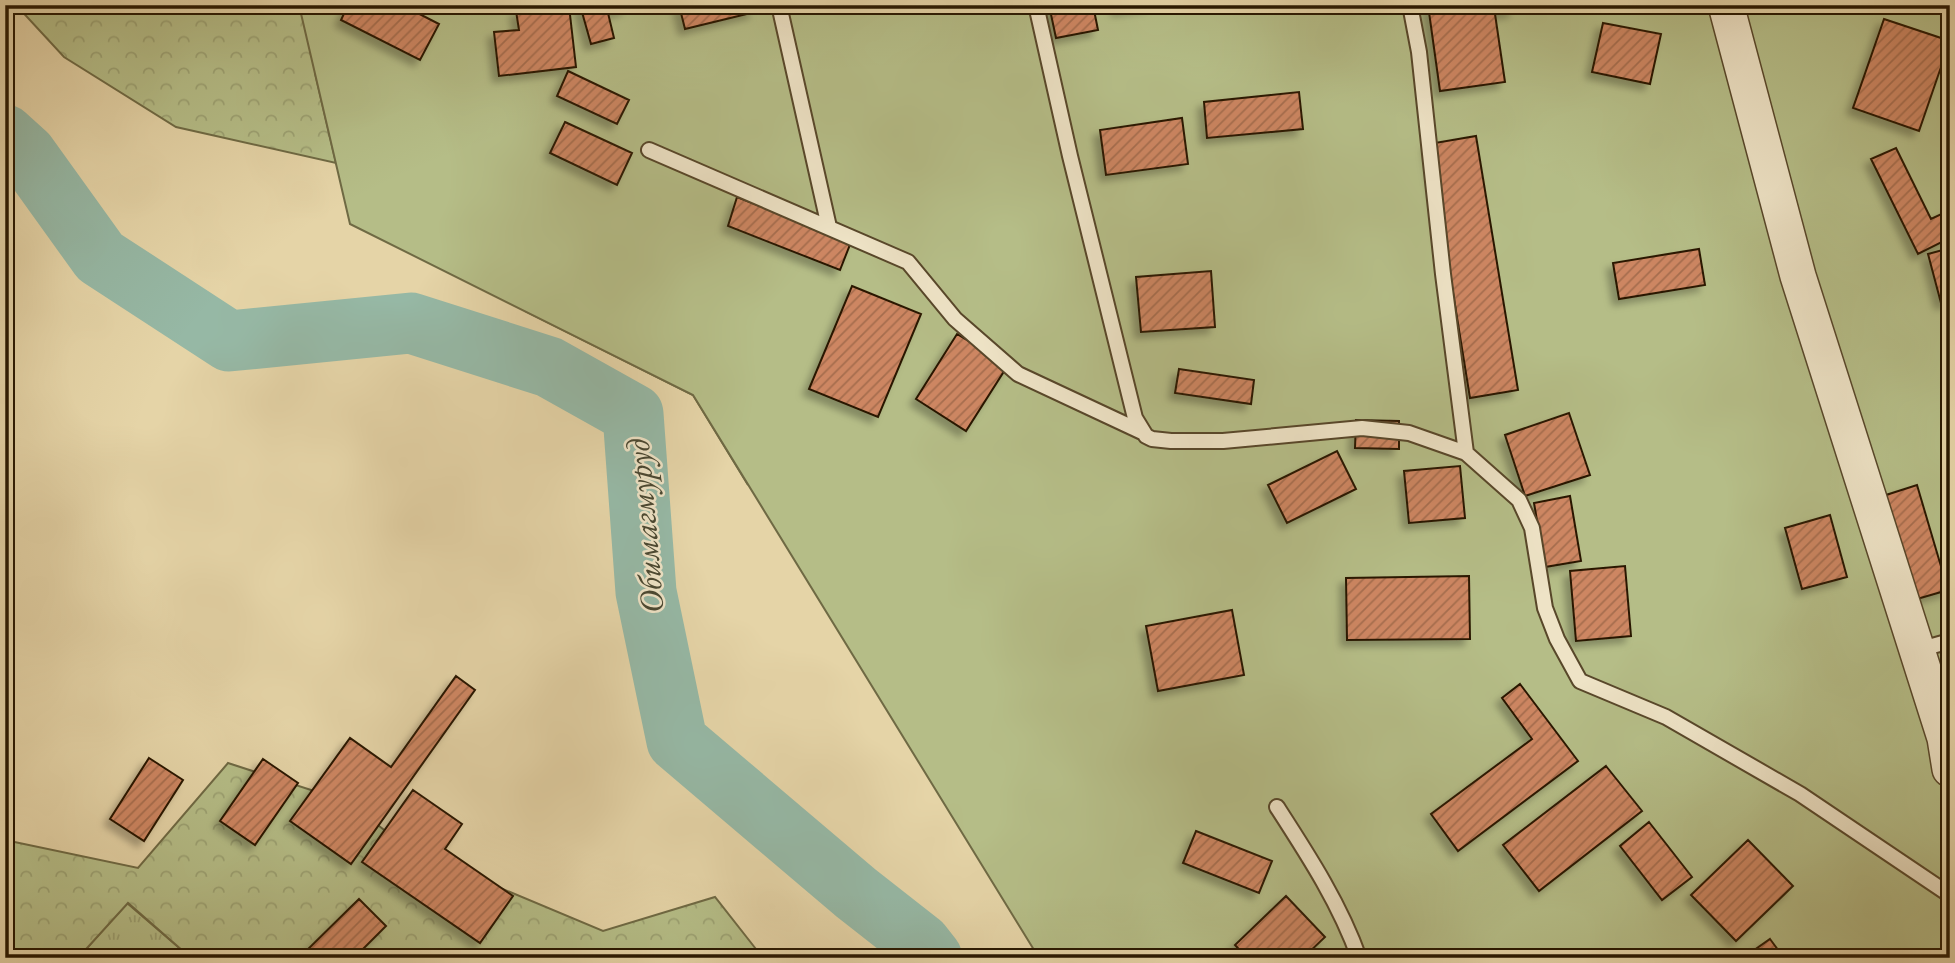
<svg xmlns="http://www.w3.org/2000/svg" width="1955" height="963" viewBox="0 0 1955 963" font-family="'EB Garamond',serif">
<defs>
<pattern id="grass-tufts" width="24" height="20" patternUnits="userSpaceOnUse" patternTransform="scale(1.75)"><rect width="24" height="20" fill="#b5bd87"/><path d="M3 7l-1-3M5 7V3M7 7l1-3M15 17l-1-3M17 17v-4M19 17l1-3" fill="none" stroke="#9ca273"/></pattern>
<pattern id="forest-crowns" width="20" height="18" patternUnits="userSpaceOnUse" patternTransform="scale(1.75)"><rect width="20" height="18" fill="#b5bd87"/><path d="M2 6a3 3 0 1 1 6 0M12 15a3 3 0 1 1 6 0" fill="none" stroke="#9ca273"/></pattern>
<pattern id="building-hatch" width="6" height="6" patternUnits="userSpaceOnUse" patternTransform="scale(1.75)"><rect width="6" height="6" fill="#cd8662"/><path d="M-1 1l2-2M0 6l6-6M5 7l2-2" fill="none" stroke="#a66d4e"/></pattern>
<filter id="shadow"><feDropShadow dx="-6" dy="6" stdDeviation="3.5" flood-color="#0004"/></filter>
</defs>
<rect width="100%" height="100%" fill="#e5d4a7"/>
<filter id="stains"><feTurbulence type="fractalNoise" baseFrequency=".00286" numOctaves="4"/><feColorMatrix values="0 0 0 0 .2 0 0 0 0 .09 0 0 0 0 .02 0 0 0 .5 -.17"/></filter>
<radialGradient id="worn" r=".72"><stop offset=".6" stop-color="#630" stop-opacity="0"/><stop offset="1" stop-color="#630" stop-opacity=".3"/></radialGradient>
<path fill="url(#grass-tufts)" stroke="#6f6a44" stroke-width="2" d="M 127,903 L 191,958 L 78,958 Z"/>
<path fill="url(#forest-crowns)" stroke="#6f6a44" stroke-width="2" d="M 16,5 L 661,5 L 748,485 L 693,395 L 525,311 L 315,73 L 336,163 L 176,127 L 64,57 Z
M 228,763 L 348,802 L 410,850 L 603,931 L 715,897 L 763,958 L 191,958 L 128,903 L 78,958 L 5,958 L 5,840 L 138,868 Z"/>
<path fill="#b5bd87" stroke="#6f6a44" stroke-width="2" d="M 299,5 L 1950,5 L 1950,958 L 1039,958 L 693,395 L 350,224 Z"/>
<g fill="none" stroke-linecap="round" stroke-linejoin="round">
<path stroke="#96b8a5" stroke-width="61" d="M 5,135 L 26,154 L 100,257 L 229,341 L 411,323 L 549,367 L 633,414 L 646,592 L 677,741 L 856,893 L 921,944 L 932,958"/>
</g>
<path fill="url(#building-hatch)" stroke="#291801" stroke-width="2" filter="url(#shadow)" d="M 348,5 L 402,5 L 439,24 L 420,60 L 341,20 Z
M 580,5 L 627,5 L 628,8 L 608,13 L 614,38 L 591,44 Z
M 679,5 L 753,5 L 755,12 L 685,29 Z
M 1049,5 L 1093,5 L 1098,30 L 1056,38 Z
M 1117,5 L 1153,5 L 1118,10 Z
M 1428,5 L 1514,5 L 1515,11 L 1495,14 L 1505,82 L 1440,91 Z
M 569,6 L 576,67 L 499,76 L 494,32 L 519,30 L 516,11 Z
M 1884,19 L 1950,41 L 1919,131 L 1853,108 Z
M 1603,23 L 1661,34 L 1650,84 L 1592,72 Z
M 568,71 L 629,100 L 617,124 L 557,96 Z
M 1299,92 L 1303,129 L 1207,138 L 1204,102 Z
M 1182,118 L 1188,164 L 1106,175 L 1100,130 Z
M 565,122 L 632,153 L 617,185 L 550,153 Z
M 1476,136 L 1518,390 L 1470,398 L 1429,144 Z
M 1896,148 L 1931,219 L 1950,210 L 1950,238 L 1918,254 L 1871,159 Z
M 737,197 L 851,242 L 840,270 L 728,226 Z
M 1950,248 L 1950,301 L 1941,303 L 1928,254 Z
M 1699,249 L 1705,285 L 1619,299 L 1613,263 Z
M 1211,271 L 1215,327 L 1141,332 L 1136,277 Z
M 852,286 L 921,314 L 878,417 L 809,389 Z
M 957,334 L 1008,365 L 966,431 L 916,399 Z
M 1179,369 L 1254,380 L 1251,404 L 1175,393 Z
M 1569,413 L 1590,475 L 1525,496 L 1505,435 Z
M 1356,420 L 1399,421 L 1399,449 L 1355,448 Z
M 1337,451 L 1356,489 L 1287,523 L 1268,485 Z
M 1460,466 L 1465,518 L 1409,523 L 1404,471 Z
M 1917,485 L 1948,590 L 1917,599 L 1886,495 Z
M 1570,496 L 1581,561 L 1545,567 L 1534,503 Z
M 1830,515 L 1847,577 L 1802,589 L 1785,528 Z
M 1625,566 L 1631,636 L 1576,641 L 1570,571 Z
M 1469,576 L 1470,639 L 1347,640 L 1346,578 Z
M 1232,610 L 1244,675 L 1158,691 L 1146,626 Z
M 456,676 L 475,690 L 351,864 L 290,821 L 350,738 L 391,767 Z
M 1520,684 L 1578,761 L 1458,851 L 1431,814 L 1532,739 L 1502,698 Z
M 149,758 L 183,780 L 144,841 L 110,819 Z
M 263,759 L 298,783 L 255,845 L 220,821 Z
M 1606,766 L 1642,811 L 1539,891 L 1503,845 Z
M 413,790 L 462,824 L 445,849 L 513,896 L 480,943 L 362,862 Z
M 1649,822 L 1692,877 L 1662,900 L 1620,846 Z
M 1196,831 L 1272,861 L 1259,893 L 1183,863 Z
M 1748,840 L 1793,886 L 1736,941 L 1691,895 Z
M 1286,896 L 1325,937 L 1303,958 L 1247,958 L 1235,945 Z
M 359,899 L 386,926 L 354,958 L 299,958 Z
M 1770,939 L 1784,958 L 1743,958 Z"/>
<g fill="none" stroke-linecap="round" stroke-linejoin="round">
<g stroke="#58472a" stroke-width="18">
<path id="service" d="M 779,5 L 829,227
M 1036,5 L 1070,156 L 1135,418 L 1146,436 L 1152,439 L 1171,441 L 1223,441 L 1362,428 L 1409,433 L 1466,453 L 1519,500 L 1532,528 L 1545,608 L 1557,639 L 1580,681 L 1666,717 L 1800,794 L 1950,895
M 1410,5 L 1419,52 L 1443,274 L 1466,453
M 649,150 L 908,262 L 955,319 L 1018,374 L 1142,432
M 1918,650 L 1950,641
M 1277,807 C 1308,855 1340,904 1359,958"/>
</g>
<g stroke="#58472a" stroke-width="38">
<path id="tertiary" d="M 1726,5 L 1798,276 L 1945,738 L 1950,769"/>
</g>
<use href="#service" stroke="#eee3c6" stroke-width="14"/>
<use href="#tertiary" stroke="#eee3c6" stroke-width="35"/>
</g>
<g text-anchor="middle" stroke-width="5" stroke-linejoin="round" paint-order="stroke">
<g font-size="33" font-style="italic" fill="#4a4832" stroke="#eee3c6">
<text transform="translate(644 526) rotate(-95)" y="12">Обимагмуруд</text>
</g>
</g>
<rect width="1955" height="963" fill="none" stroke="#e5d4a7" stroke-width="28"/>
<rect x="7" y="7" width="1941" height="949" fill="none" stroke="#291801" stroke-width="3.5"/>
<rect x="14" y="14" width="1927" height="935" fill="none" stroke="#291801" stroke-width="2"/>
<rect width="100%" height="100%" filter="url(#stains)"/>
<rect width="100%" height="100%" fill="url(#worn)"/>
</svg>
